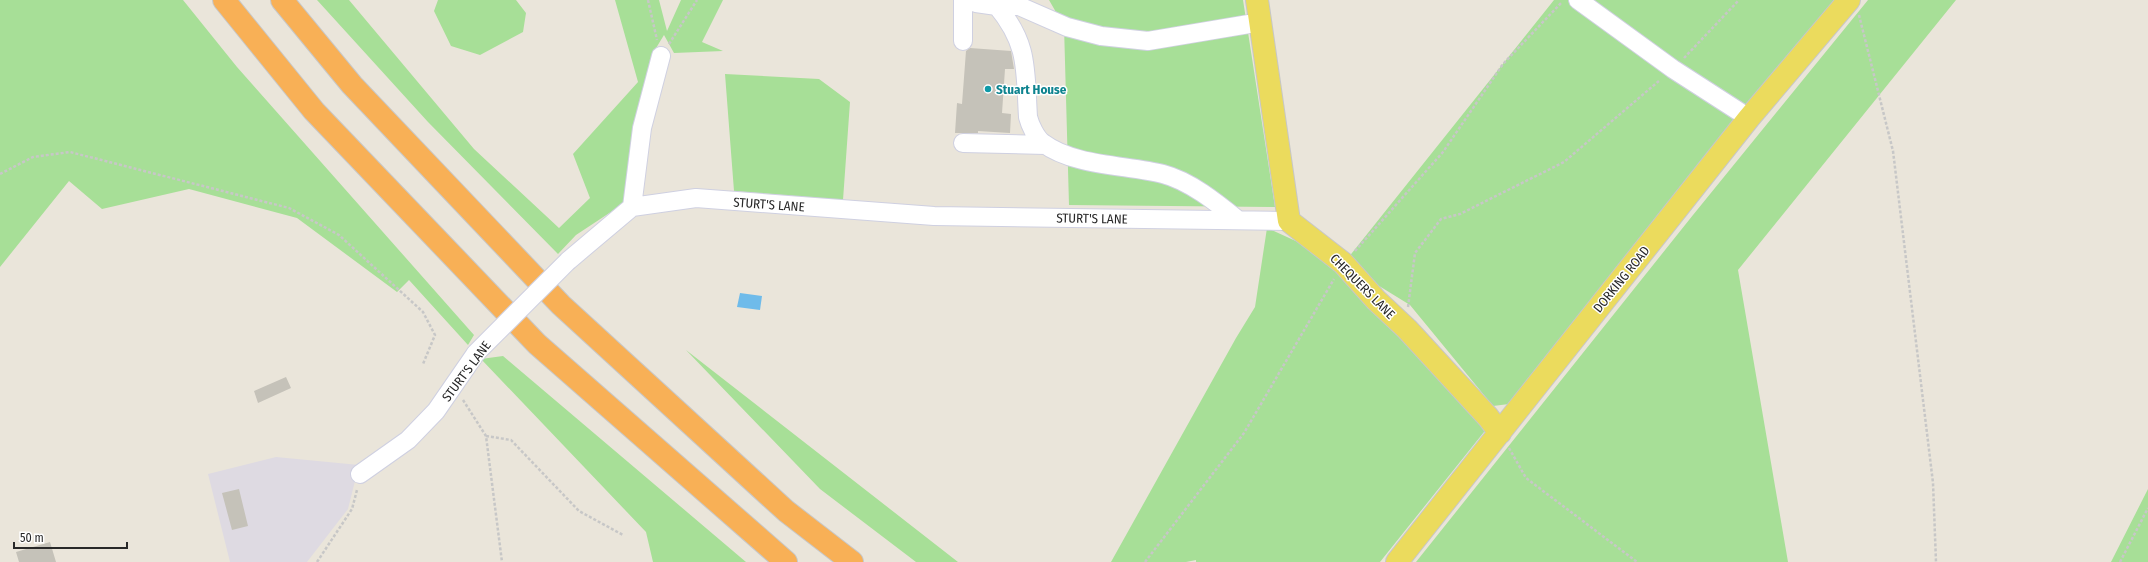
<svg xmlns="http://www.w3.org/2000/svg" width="2148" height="562" viewBox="0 0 2148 562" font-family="'Fira Sans Condensed',sans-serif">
<rect width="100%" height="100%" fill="#eae5da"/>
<path fill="#dedae2" d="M 276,457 L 359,465 L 348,509 L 307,562 L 230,562 L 208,474 Z"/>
<path fill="#a7df97" d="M 0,0 L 183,0 L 237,67 L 474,335 L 468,345 L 409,280 L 397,292 L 297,218 L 189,189 L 102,209 L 69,181 L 0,267 Z
M 317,0 L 349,0 L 474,149 L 559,228 L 590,198 L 573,154 L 638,82 L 615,0 L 659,0 L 667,31 L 681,0 L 723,0 L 702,42 L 723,51 L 674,53 L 664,35 L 653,53 L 626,202 L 576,235 L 558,254 L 428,122 Z
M 438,0 L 516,0 L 526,13 L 523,32 L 480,55 L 451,46 L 434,11 Z
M 1049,0 L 1243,0 L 1275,207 L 1069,205 L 1064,26 Z
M 1554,0 L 1838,0 L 1509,404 L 1493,406 L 1410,305 L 1345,265 L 1492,422 L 1380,562 L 1196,562 L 1196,560 L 1186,562 L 1111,562 L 1236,338 L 1255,307 L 1267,228 L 1344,263 Z
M 1868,0 L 1956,0 L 1738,270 L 1788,562 L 1416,562 L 1693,215 Z
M 725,74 L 819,79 L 850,102 L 843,200 L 734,191 Z
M 686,350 L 958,562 L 916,562 L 820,489 Z
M 503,356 L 746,562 L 653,562 L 646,532 L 481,359 Z
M 2148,489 L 2148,562 L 2111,562 Z"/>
<path fill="#6fbbea" d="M 740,293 L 762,296 L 760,310 L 737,307 Z"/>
<path fill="#c5c2b9" d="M 970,48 L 1011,51 L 1014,69 L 1005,69 L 1002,113 L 1011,114 L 1010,133 L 978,131 L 978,133 L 955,133 L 957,103 L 962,104 L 966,51 Z
M 286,377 L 291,388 L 258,403 L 254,391 Z
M 239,489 L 248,526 L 232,530 L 222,493 Z
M 50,542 L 56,562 L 19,562 L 16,552 Z"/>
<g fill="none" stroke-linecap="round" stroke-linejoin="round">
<g stroke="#cfd0e1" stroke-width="20">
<path id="minor" d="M 963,0 L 963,41
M 973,0 L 976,3 L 997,6 C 1029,45 1025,69 1028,117 C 1030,125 1036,138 1043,143 C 1073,166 1127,165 1163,174 C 1190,181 1217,203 1238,220
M 1578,0 L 1673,69 L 1749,118
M 997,6 L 1019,6 L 1067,27 L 1101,36 L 1148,41 L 1261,22
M 963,143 L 1046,145
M 632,207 L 642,128 L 661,56
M 568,261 L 632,207 L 696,198 L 934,216 L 1289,221
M 360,474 L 408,440 L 436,411 L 476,353"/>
</g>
<g stroke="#c7c7c7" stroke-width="24">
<path id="major" d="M 1257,0 L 1289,221 L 1343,263 L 1376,300 L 1407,329 L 1488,417 L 1500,433
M 1397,562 L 1749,118 L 1849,0"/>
</g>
<g stroke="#c7c7c7" stroke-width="24">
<path id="highway" d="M 224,0 L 314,111 L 537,344 L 786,562
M 282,0 L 352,85 L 561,305 L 786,511 L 852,562"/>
</g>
<path stroke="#c7c7c7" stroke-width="2.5" stroke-dasharray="3 2" stroke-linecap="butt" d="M 648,0 L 657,40
M 1859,15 L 1893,151 L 1933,483 L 1936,562
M 669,44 L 697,0
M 1684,58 L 1739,0
M 0,174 L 33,157 L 70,152 L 289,208 L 339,235 L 423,312 L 435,335 L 423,364
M 1355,251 L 1443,152 L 1503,64 L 1562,2
M 1408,307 L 1415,253 L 1441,219 L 1460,214 L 1564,162 L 1660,80
M 463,400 L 486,436 L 502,562
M 486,436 L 511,440 L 579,511 L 623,535
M 1509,448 L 1526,478 L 1637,562
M 317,562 L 352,509 L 357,490
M 1145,562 L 1244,433 L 1334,279
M 2120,562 L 2148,508"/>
<use href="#minor" stroke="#fff" stroke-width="18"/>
<use href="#major" stroke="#ebdb5d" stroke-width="22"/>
<use href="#highway" stroke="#f8b056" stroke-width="22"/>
<g stroke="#cfd0e1" stroke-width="20" stroke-linecap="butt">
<path id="minor-bridge" d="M 476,353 L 568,261"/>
</g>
<use href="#minor-bridge" stroke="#fff" stroke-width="18"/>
</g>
<circle fill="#0f9aa8" stroke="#fff" stroke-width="1.5" cx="988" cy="89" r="4"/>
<g text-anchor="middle" stroke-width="3" stroke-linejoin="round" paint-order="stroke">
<g font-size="13" font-weight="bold" fill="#0d838f" stroke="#fff" text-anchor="start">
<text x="996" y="94">Stuart House</text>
</g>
<g font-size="13" fill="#282828" stroke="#fff">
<text transform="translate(769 204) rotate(4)" y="5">STURT'S LANE</text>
<text transform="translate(1092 218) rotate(1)" y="5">STURT'S LANE</text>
<text transform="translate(1621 279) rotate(-51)" y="5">DORKING ROAD</text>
<text transform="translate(1363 286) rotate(45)" y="5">CHEQUERS LANE</text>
<text transform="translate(466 371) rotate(-53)" y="5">STURT'S LANE</text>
</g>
</g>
<path d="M14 542v6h113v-6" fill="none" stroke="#282828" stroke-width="2"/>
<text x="20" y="542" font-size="12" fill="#282828" stroke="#ffffff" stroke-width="3" paint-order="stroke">50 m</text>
</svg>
